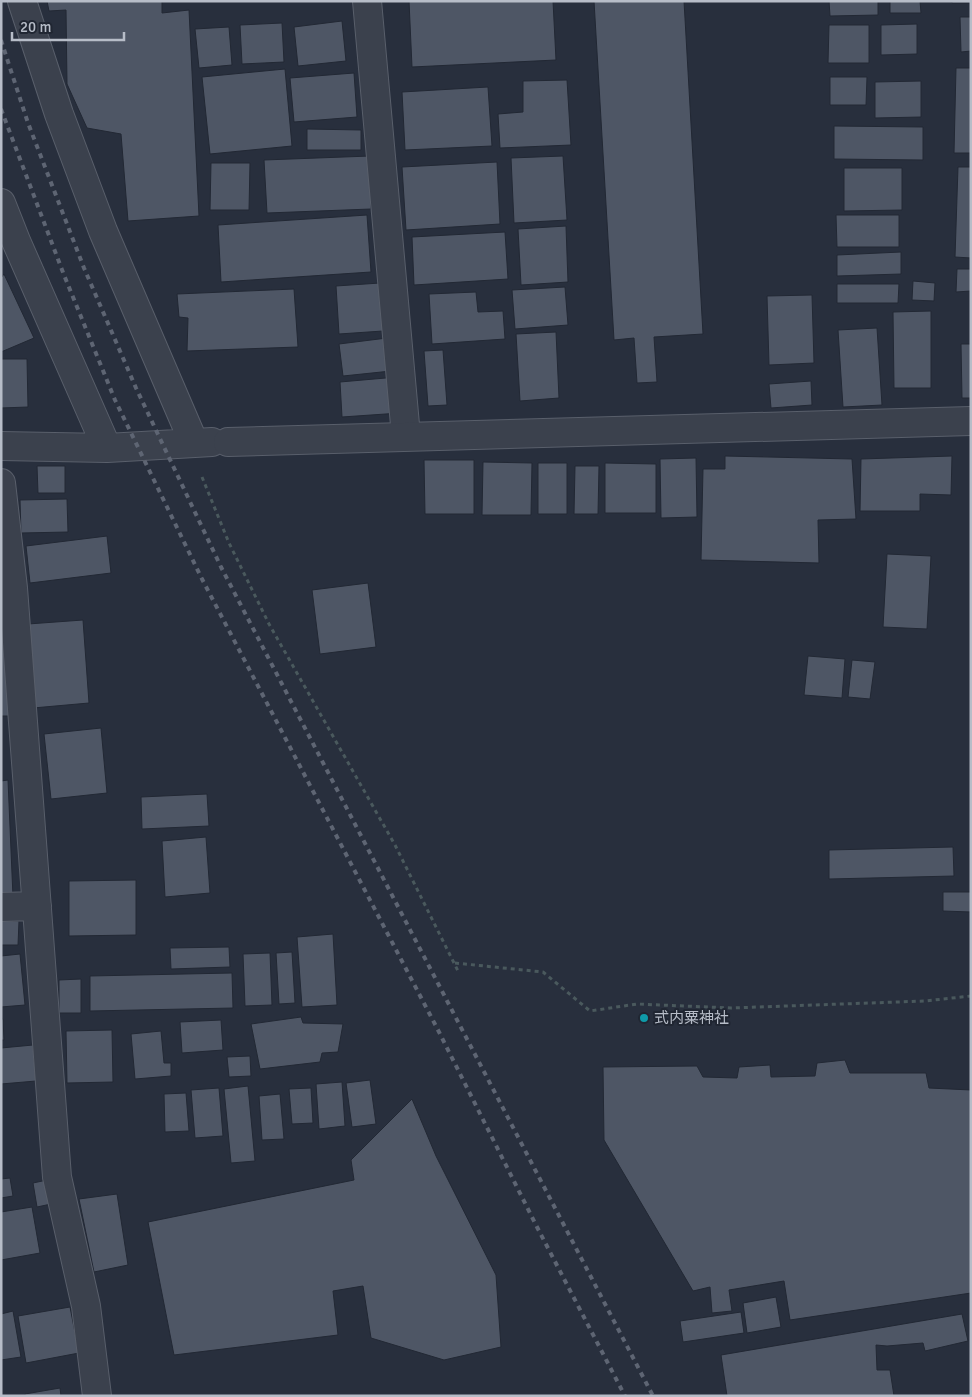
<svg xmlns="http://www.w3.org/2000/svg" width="972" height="1397" viewBox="0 0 972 1397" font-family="Signika,'Noto Sans JP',sans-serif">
<rect width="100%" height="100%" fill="#282f3d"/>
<path fill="#4e5665" stroke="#222834" d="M 47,1 L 162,1 L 162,13 L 189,10 L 199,216 L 128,221 L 121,134 L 87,128 L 67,84 L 66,10 L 49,11 Z
M 409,1 L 553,1 L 556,60 L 412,67 Z
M 594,1 L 684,1 L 703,334 L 654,337 L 657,382 L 637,383 L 634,338 L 614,340 Z
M 829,1 L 878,1 L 878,15 L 830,16 Z
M 890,1 L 920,1 L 921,13 L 890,13 Z
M 952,1 L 971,1 L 971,3 L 952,3 Z
M 960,17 L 971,17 L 971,51 L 961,52 Z
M 342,21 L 346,61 L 298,66 L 294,27 Z
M 282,23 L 284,62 L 242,64 L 240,25 Z
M 917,24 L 917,54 L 881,55 L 881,25 Z
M 829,25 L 869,25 L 869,63 L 828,63 Z
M 229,27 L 232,65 L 199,68 L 195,29 Z
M 956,68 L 971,68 L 971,153 L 954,153 Z
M 285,69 L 292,146 L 210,154 L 202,77 Z
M 354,73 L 357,117 L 294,122 L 290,78 Z
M 830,77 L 867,77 L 866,105 L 830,105 Z
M 567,80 L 571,145 L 500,148 L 498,114 L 523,112 L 523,81 Z
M 921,81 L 921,117 L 875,118 L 875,82 Z
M 488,87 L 492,146 L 405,150 L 402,92 Z
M 834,126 L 923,127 L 923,160 L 834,159 Z
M 307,129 L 361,130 L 361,150 L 307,150 Z
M 370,156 L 371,209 L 267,213 L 264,160 Z
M 563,156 L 567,220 L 514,223 L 511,158 Z
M 497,162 L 500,224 L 406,230 L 402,167 Z
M 211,163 L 250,163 L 249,210 L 210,210 Z
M 958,167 L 971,167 L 971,258 L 955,257 Z
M 844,168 L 902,168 L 902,210 L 844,211 Z
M 367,215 L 371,272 L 221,282 L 218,225 Z
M 836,215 L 899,215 L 899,247 L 837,247 Z
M 566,226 L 568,282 L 521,285 L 518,229 Z
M 505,232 L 508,279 L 414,285 L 412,237 Z
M 901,252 L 901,274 L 837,276 L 837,255 Z
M 957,269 L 971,269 L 971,291 L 956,292 Z
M 4,274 L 34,338 L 1,352 L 1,278 Z
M 913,281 L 935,283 L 934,301 L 912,300 Z
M 380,283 L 383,331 L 339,334 L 336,286 Z
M 837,284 L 899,284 L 898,303 L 837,303 Z
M 565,287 L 568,325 L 515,329 L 512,290 Z
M 294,289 L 298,347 L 187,351 L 188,318 L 179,317 L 177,294 Z
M 476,292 L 478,312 L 503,311 L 505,339 L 432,344 L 429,294 Z
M 812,295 L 814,363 L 769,365 L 767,296 Z
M 931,311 L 931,388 L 894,388 L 893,312 Z
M 877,328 L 882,405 L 843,407 L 838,330 Z
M 556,332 L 559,398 L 520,401 L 516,334 Z
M 387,338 L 391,371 L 343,376 L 339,344 Z
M 961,344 L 971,344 L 971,398 L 962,398 Z
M 443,350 L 447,405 L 428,406 L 424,351 Z
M 1,359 L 27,359 L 28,407 L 1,408 Z
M 397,377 L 400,413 L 342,417 L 340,382 Z
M 811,381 L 812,405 L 771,408 L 769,384 Z
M 725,456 L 852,459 L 856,519 L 818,520 L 819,563 L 701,560 L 703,469 L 725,469 Z
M 952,456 L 951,495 L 920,494 L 920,511 L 860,511 L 861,459 Z
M 696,458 L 697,517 L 661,518 L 660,459 Z
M 424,460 L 474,460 L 474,514 L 425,514 Z
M 483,462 L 532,463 L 531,515 L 482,515 Z
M 538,463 L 567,463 L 567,514 L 538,514 Z
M 605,463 L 656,464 L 656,513 L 605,513 Z
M 37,466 L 65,466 L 65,493 L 38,493 Z
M 575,466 L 599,466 L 598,514 L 574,514 Z
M 67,499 L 68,532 L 21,533 L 20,500 Z
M 107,536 L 111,573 L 30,583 L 26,546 Z
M 887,554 L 931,556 L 927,629 L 883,627 Z
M 368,583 L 376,647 L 320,654 L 312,590 Z
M 1,597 L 13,716 L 1,716 Z
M 83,620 L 89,703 L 33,708 L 28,624 Z
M 808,656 L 845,659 L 842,698 L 804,695 Z
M 852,660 L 875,662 L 870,699 L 848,697 Z
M 101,728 L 107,793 L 51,799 L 44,734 Z
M 8,780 L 13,897 L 1,898 L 1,781 Z
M 207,794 L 209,826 L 142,829 L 141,797 Z
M 206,837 L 210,893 L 165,897 L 162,841 Z
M 953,847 L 954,876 L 829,879 L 829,850 Z
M 136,880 L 136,935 L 69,936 L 69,881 Z
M 943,892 L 971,892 L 971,912 L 943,911 Z
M 1,921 L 19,921 L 18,945 L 1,945 Z
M 333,934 L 337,1005 L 302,1007 L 297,937 Z
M 229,947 L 230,967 L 171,969 L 170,948 Z
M 292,952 L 295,1003 L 279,1004 L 276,953 Z
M 270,953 L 272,1005 L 245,1006 L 243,954 Z
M 20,954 L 25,1005 L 1,1007 L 1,956 Z
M 232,973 L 233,1008 L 90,1011 L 90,976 Z
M 81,979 L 81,1013 L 59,1013 L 59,980 Z
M 301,1017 L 303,1023 L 343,1024 L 338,1052 L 322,1053 L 320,1062 L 260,1069 L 251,1024 Z
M 1,1019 L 3,1019 L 4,1040 L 1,1040 Z
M 221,1020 L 223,1050 L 182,1053 L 180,1022 Z
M 112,1030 L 113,1082 L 67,1083 L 66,1031 Z
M 161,1031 L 164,1063 L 171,1063 L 171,1076 L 135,1079 L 131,1034 Z
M 33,1045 L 36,1081 L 1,1084 L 1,1048 Z
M 250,1056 L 251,1076 L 229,1077 L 227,1057 Z
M 845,1060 L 850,1073 L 926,1073 L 929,1088 L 971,1090 L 971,1293 L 790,1320 L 784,1281 L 729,1290 L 732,1311 L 712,1313 L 710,1287 L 693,1291 L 604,1140 L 603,1067 L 697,1066 L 703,1077 L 737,1078 L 739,1067 L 770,1065 L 771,1077 L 815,1076 L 817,1063 Z
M 370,1080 L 376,1124 L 352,1127 L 346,1083 Z
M 342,1082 L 345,1126 L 319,1129 L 316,1084 Z
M 248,1086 L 255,1161 L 231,1163 L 224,1089 Z
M 219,1088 L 223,1136 L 195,1138 L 191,1090 Z
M 311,1088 L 313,1123 L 292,1124 L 289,1089 Z
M 186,1093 L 189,1131 L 165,1132 L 164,1094 Z
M 280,1094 L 284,1139 L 262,1140 L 259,1096 Z
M 412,1099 L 436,1156 L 496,1275 L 501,1347 L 444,1360 L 371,1338 L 363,1286 L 333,1291 L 338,1335 L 174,1355 L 148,1222 L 354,1180 L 351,1160 Z
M 10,1178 L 13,1196 L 1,1198 L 1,1179 Z
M 47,1180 L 51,1204 L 37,1207 L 33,1183 Z
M 117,1194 L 128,1265 L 94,1272 L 79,1199 Z
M 32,1207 L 40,1253 L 1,1260 L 1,1212 Z
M 776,1297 L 781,1327 L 747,1333 L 743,1303 Z
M 70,1307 L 79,1353 L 26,1363 L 18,1316 Z
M 13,1311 L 21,1357 L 1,1360 L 1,1314 Z
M 741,1312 L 744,1333 L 683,1342 L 680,1321 Z
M 962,1314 L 968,1341 L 925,1351 L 923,1343 L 887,1346 L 876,1345 L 877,1370 L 890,1370 L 894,1396 L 727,1396 L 721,1355 Z
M 60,1388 L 61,1396 L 25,1396 L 25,1394 Z"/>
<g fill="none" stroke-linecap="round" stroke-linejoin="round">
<g stroke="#595f6b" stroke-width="30">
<path id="minor" d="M 22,1 L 59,114 L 103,231 L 194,443
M 367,1 L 406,436
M 1,203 L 16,241 L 107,448
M 1,446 L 107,448 L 212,442
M 1,483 L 13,588 L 57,1177 L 86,1306 L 97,1396
M 1,907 L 37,906"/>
</g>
<g stroke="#595f6b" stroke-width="30">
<path id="tertiary" d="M 228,442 L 971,421"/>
</g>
<path stroke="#4a595d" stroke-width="3" stroke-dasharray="4 4" stroke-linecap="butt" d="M 202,477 L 229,543 L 269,624 L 395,845 L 458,971
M 455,963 L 543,972 L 590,1011 L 637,1004 L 731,1008 L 925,1001 L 971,996"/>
<use href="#minor" stroke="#3b414d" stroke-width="28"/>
<use href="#tertiary" stroke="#3b414d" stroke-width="28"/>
<path stroke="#5e6573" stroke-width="4" stroke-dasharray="5 5" stroke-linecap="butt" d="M 1,40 L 28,123 L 84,268 L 136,388 L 221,567 L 653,1396
M 1,109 L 64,275 L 115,400 L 202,579 L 438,1030 L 537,1227 L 625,1396"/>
</g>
<circle fill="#0f9aa8" stroke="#202632" stroke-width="2" cx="644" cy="1018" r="5"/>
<g text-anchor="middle" stroke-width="4" stroke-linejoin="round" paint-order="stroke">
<g font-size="15" fill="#b7bdc8" stroke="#202632" text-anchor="start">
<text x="654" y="1023">式内粟神社</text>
</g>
</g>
<rect width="972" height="1397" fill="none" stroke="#b7bdc8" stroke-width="5"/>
<path d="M12 32v8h112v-8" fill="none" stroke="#b7bdc8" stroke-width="2.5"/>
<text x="20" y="32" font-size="15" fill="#b7bdc8" stroke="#202632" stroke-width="4" paint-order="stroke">20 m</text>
</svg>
